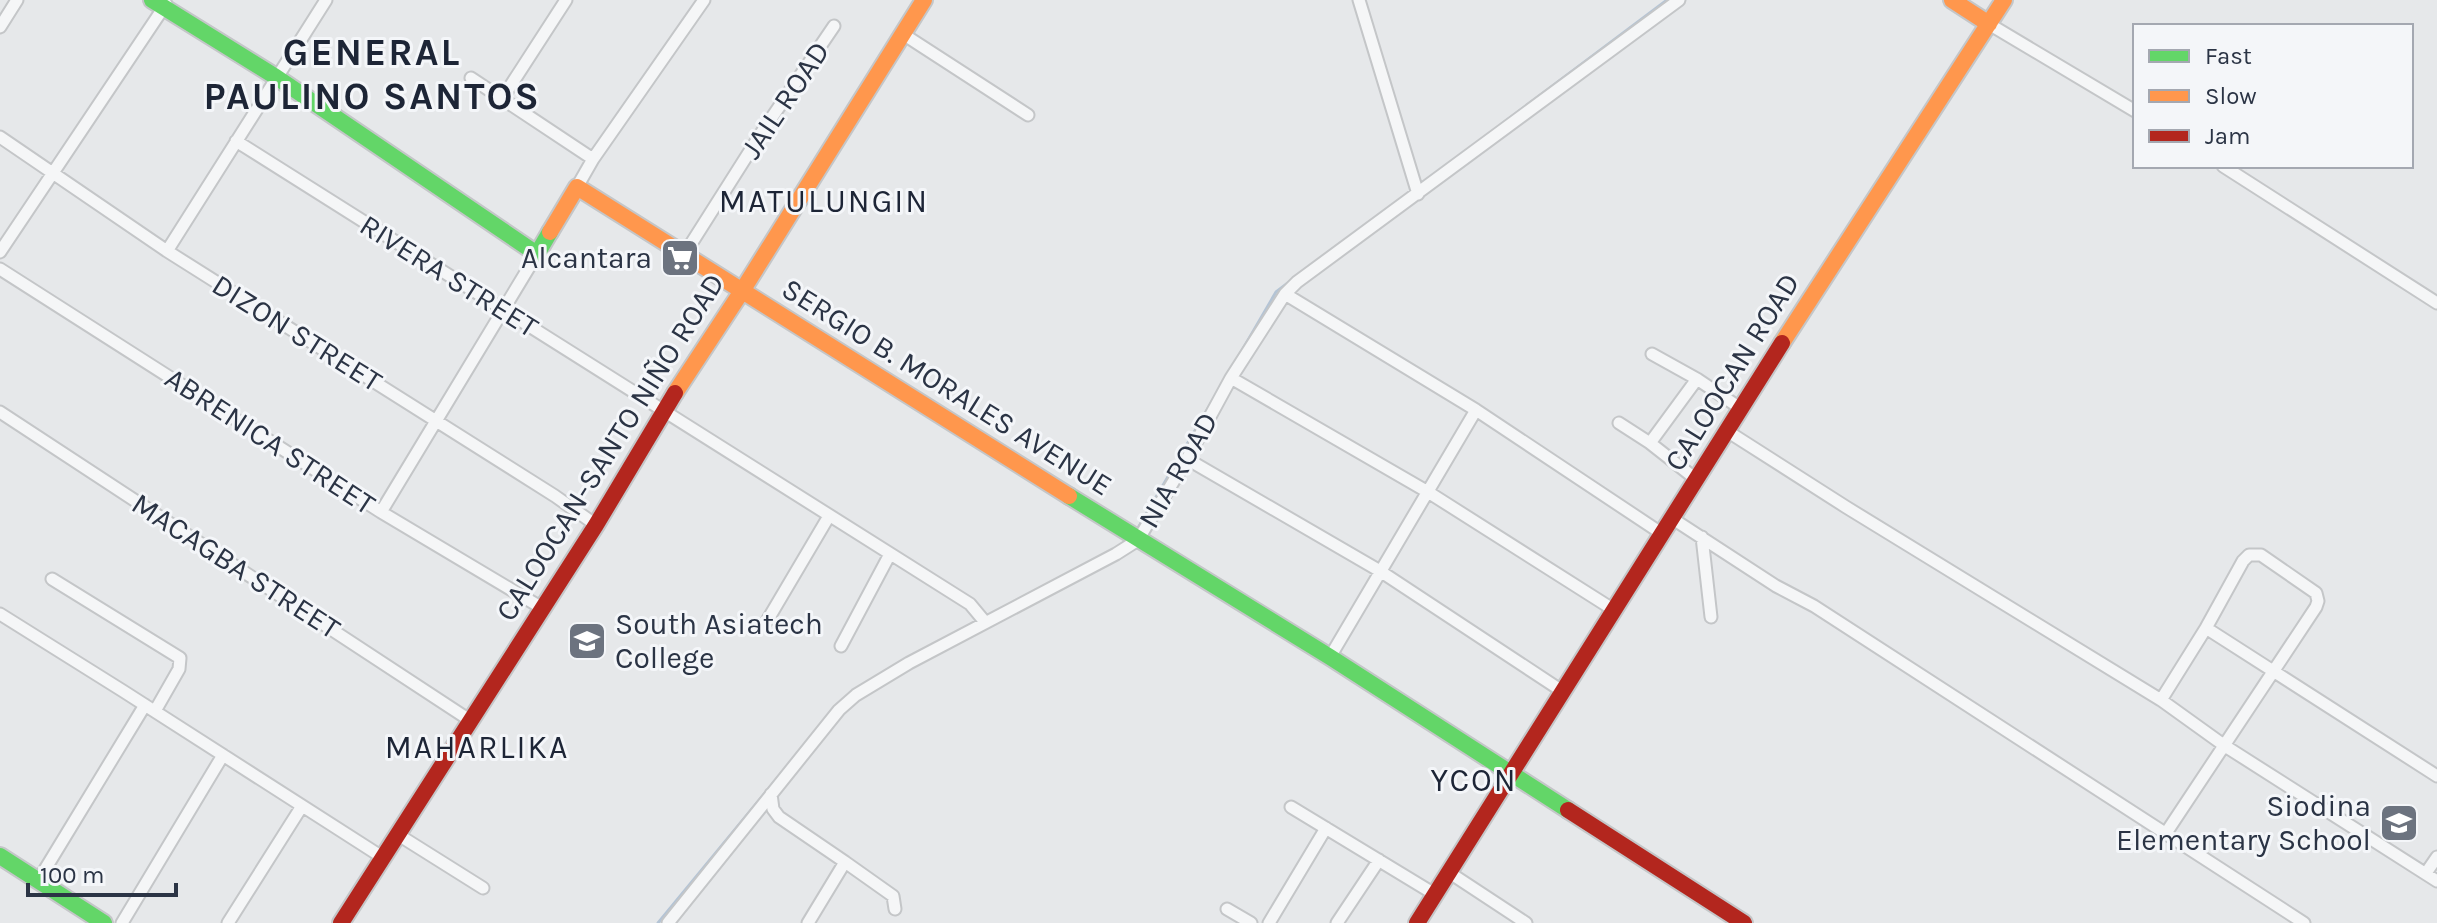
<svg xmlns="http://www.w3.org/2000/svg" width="2437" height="923" viewBox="0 0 2437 923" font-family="Karla,sans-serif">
<rect width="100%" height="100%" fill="#e6e8ea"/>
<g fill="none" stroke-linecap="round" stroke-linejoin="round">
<path stroke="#b4c4d5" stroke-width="3" d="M 1502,124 L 1667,0
M 1233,366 L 1276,292 L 1342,242
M 1138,528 L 1217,393
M 658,923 L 780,775"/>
<g stroke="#c4c6c8" stroke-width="15">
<path id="street" d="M 1359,0 L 1418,194
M 1989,24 L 2135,111
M 0,27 L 17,0
M 903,34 L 1028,115
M 471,78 L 593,159
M 502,99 L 566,0
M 0,137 L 167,251 L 555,496 L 596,525
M 236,141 L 970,604 L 985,622
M 2223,166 L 2437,303
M 577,187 L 593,159 L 704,0
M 167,251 L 326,0
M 0,252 L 166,4
M 684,255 L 762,132 L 834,26
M 0,269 L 381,512 L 542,608
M 1285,294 L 1476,410 L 1661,533
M 1652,354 L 1697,379 L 1740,408
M 1231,378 L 1428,492 L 1614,610
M 0,412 L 471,721
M 1619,423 L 1650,443
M 1727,431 L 1846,507 L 2161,700 L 2225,746 L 2437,881
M 1187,459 L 1380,571 L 1562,691
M 1697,480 L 1650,443 L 1697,379
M 381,512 L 537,254
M 1673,519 L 1776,586 L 1814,606 L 2304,923
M 1702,537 L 1711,617
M 52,579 L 180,658 L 179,669 L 155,711
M 0,614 L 123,691 L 382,857
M 767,621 L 829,516
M 2206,628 L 2437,776
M 841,646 L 890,554
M 1330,657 L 1476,410
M 2161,700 L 2206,628 L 2243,561 L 2249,555 L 2261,555 L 2316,593 L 2318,601 L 2316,607 L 2166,833
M 771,794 L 773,809 L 779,817 L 845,862 L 808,923
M 1291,807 L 1436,895
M 397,834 L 483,888
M 845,862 L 893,896 L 895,909
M 1450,873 L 1526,923
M 2426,873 L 2437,857
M 38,881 L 145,705
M 1227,909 L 1251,923
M 122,923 L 223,755
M 228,923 L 302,806
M 668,923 L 839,710 L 856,695 L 909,663 L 1116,554 L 1138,540 L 1187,459 L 1231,378 L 1285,294 L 1297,282 L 1679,0
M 1269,923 L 1326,828
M 1337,923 L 1379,860"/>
</g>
<g stroke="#c4c6c8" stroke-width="20">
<path id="fast" d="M 152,0 L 276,77 L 537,254 L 550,232
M 1069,496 L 1330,657 L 1568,810
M 0,856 L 104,923"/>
</g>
<g stroke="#c4c6c8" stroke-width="20">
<path id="slow" d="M 1952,0 L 1989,24
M 550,232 L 577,187 L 1069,496
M 1782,343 L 2004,0
M 675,393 L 742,291 L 924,0"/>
</g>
<g stroke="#c4c6c8" stroke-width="20">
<path id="jam" d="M 1568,810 L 1744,923
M 341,923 L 596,525 L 675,393
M 1417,923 L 1782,343"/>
</g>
<use href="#street" stroke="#f5f6f7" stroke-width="11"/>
<use href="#fast" stroke="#63d668" stroke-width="16"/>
<use href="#slow" stroke="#ff974d" stroke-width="16"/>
<use href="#jam" stroke="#b3261e" stroke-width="16"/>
</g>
<defs>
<g id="supermarket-square" transform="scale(2)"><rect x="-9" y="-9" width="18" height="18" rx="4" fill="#6c737f" stroke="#f4f6f9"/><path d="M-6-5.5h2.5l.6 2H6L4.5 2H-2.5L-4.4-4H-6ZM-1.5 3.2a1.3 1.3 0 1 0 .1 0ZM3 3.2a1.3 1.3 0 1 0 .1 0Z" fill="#fff"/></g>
<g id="university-square" transform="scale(2)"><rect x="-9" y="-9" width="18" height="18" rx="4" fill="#6c737f" stroke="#f4f6f9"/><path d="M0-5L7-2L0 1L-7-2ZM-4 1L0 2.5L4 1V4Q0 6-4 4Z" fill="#fff"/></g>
<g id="school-square" transform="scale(2)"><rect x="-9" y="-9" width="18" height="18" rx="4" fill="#6c737f" stroke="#f4f6f9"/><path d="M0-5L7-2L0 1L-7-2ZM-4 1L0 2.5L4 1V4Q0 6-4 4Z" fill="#fff"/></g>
</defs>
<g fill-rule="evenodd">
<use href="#supermarket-square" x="680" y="258"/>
<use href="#university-square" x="587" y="641"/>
<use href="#school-square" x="2399" y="823"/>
</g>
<g text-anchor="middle" stroke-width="6" stroke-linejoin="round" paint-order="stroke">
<g font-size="30" fill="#2b3445" stroke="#f4f6f9">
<text transform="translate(785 100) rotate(-56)" y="10">JAIL ROAD</text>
<text transform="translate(449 276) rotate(32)" y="10">RIVERA STREET</text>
<text transform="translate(297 333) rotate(32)" y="10">DIZON STREET</text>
<text transform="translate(1732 372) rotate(-58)" y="10">CALOOCAN ROAD</text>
<text transform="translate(947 387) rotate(32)" y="10">SERGIO B. MORALES AVENUE</text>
<text transform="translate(270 441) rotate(33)" y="10">ABRENICA STREET</text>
<text transform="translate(610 447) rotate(-58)" y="10">CALOOCAN-SANTO NIÑO ROAD</text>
<text transform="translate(1178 470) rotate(-60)" y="10">NIA ROAD</text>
<text transform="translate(236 566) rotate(33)" y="10">MACAGBA STREET</text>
</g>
<g font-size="30" fill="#2b3445" stroke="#f4f6f9" text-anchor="end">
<text x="652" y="268">Alcantara</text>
<text x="615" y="634" text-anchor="start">South Asiatech<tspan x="615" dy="34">College</tspan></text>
<text x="2371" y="816">Siodina<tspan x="2371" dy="34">Elementary School</tspan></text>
</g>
<g font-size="32" letter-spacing="2" fill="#1d2536" stroke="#f4f6f9">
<text x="824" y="212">MATULUNGIN</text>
<text x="477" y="758">MAHARLIKA</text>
<text x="1474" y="791">YCON</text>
</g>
<g font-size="38" font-weight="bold" letter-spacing="2" fill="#1d2536" stroke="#f4f6f9">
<text x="372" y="65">GENERAL<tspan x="372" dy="44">PAULINO SANTOS</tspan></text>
</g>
</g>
<rect x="2133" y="24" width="280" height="144" fill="#f4f6f9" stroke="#a4a8b1" stroke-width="2"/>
<rect x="2149" y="50" width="40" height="12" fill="#63d668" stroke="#a4a8b1" stroke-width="2"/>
<text x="2205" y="64" font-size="24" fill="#2b3445">Fast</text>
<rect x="2149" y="90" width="40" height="12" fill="#ff974d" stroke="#a4a8b1" stroke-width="2"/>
<text x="2205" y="104" font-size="24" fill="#2b3445">Slow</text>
<rect x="2149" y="130" width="40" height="12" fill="#b3261e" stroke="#a4a8b1" stroke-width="2"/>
<text x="2205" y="144" font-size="24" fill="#2b3445">Jam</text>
<path d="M28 883v12h148v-12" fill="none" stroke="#2b3445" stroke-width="4"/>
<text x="40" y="883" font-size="24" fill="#2b3445" stroke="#f4f6f9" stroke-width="6" paint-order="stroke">100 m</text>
</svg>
